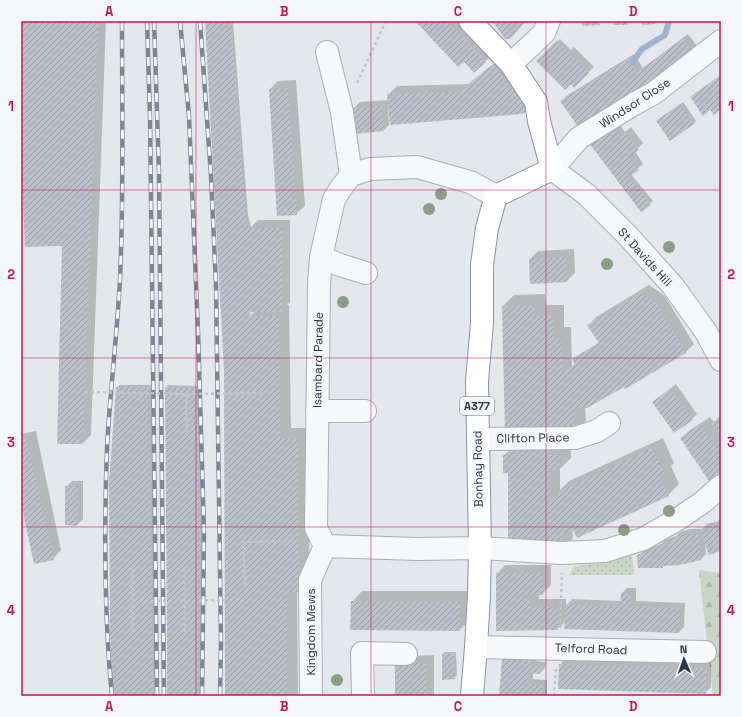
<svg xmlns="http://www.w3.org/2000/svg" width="742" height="717" viewBox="0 0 742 717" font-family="'Space Grotesk',sans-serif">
<defs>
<pattern id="grass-dots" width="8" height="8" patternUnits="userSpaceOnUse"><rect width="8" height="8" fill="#c9d6c5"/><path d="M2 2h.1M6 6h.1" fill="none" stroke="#adb8ab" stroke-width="1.8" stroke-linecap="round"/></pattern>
<pattern id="forest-firs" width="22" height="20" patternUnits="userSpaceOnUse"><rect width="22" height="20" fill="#c9d6c5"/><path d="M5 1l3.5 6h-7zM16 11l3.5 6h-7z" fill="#adb8ab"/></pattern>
<pattern id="building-hatch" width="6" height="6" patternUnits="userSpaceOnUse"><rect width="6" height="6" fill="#bbc0ca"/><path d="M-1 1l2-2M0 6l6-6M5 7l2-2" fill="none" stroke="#989da6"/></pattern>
</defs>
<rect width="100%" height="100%" fill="#e4e7ec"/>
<path fill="url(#grass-dots)" d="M 632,552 L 634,575 L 569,575 L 573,567 L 613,559 Z"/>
<path fill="url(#forest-firs)" d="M 699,570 L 721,573 L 721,696 L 713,696 Z"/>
<path fill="#0003" fill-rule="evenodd" d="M 21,21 L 106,21 L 91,435 L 83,443 L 63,245 L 21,138 Z
M 206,21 L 233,21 L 248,215 L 251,227 L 258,220 L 290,220 L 290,302 L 287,305 L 289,305 L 291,428 L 308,428 L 308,500 L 310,581 L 297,591 L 298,696 L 226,696 L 225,370 ZM 250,311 L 255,311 L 250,316 Z
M 416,21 L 457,21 L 491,56 L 474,72 L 464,60 Z
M 688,34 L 698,47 L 645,86 L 561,102 L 566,96 L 634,54 L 643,68 Z
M 560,39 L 571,50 L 574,47 L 594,67 L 574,86 L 538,61 Z
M 503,57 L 534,102 L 525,111 L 388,108 L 389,125 L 384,130 L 354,108 L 360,102 L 389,100 L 389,94 L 397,86 L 470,84 L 484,71 Z
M 721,75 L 721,108 L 693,95 Z
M 296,80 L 305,206 L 296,214 L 270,89 L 278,81 Z
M 683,102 L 696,121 L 693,124 L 660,119 Z
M 615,118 L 625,132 L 631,127 L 643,143 L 635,151 L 643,164 L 631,174 L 653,201 L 642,211 L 588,139 Z
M 574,249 L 575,273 L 567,281 L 530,259 L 538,251 Z
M 649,285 L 665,296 L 694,344 L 686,352 L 626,388 L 624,385 L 585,408 L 586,421 L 575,432 L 571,443 L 571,458 L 560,469 L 560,490 L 569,481 L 663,438 L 674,463 L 671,466 L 679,484 L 668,495 L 572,526 L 573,538 L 562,549 L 509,472 L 504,455 L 510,450 L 503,306 L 514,295 L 545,294 L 546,305 L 564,305 L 564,327 L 571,327 L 572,366 L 576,364 L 573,359 L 575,357 L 599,343 L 588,326 L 596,317 Z
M 676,384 L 697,414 L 692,419 L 653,402 Z
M 120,385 L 151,385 L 156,696 L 114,696 L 117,387 Z
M 168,385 L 200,386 L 202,521 L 201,696 L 168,696 L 166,388 Z
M 721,415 L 721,471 L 681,438 L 690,430 L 710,417 L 714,422 Z
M 36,431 L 61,550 L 53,559 L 21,499 L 21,434 Z
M 72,481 L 83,481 L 83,519 L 77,525 L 66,487 Z
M 721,518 L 721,550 L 705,544 L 706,554 L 701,559 L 665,565 L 662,567 L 638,556 L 644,550 L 661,544 L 665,540 L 676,536 L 680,532 L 690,529 L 702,529 L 707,524 L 718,521 Z
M 505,565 L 551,565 L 551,585 L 542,594 L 539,594 L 539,599 L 566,599 L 566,606 L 572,599 L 621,601 L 622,593 L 627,588 L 636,588 L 636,601 L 685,603 L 684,627 L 679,632 L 566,621 L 557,629 L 497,630 L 497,574 Z
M 362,591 L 471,591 L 471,619 L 460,630 L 352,602 Z
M 445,652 L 456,652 L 457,676 L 454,678 L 443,654 Z
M 434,655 L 434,696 L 396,696 L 404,656 Z
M 536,655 L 536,661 L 546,662 L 545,668 L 540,673 L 533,673 L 533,679 L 547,680 L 547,695 L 500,696 L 503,659 Z
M 565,659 L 711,663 L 711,687 L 705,693 L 560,665 Z"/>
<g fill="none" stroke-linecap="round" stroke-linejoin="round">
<path stroke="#9fb4cc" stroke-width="6" d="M 631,64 L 642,49 L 665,35 L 669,21"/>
</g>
<path fill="url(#building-hatch)" d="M 21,21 L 98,21 L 83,444 L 57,444 L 62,246 L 25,247 L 21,159 Z
M 205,21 L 231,21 L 246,218 L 248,228 L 282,228 L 282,312 L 249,312 L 248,316 L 279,316 L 280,439 L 298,439 L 297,511 L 300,592 L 287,593 L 287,696 L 225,696 L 224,370 Z
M 415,21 L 447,21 L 486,62 L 474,73 L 464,62 L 458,67 Z
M 492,21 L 526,21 L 510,39 L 505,39 Z
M 582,21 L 599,21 L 600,25 L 582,26 Z
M 613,21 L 628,21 L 628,25 L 613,25 Z
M 642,21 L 655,21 L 655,24 L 642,25 Z
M 683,39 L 693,53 L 646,86 L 579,128 L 560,101 L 628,59 L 637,72 Z
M 557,40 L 589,73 L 574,88 L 571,84 L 565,90 L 536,61 Z
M 494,65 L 526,105 L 526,112 L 521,114 L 390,125 L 387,94 L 460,92 L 474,79 Z
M 718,77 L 721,81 L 721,109 L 714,115 L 710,110 L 703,116 L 690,97 Z
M 288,88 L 297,215 L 277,216 L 269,89 Z
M 680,104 L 694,124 L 670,141 L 656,121 Z
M 382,106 L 384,131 L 355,134 L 353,108 Z
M 609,122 L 619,136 L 625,132 L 639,150 L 629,157 L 639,170 L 629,177 L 651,205 L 641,212 L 586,139 Z
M 566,257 L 567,282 L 530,284 L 529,259 Z
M 641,293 L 657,304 L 686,353 L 625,389 L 624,387 L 587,408 L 574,409 L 575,433 L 505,435 L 502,306 L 535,305 L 535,316 L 553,316 L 554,338 L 561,338 L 562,373 L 575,365 L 572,359 L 599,343 L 587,325 Z
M 116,387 L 149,387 L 153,696 L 113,696 L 110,629 L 109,484 Z
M 165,387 L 197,388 L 200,524 L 199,696 L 167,696 L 167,623 Z
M 670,389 L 693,420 L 674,433 L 652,402 Z
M 721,417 L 721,439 L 711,424 Z
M 701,424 L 715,445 L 721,441 L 721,472 L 709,481 L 680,438 Z
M 27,439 L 54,560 L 34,564 L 21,503 L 21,440 Z
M 549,439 L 549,454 L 560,454 L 560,470 L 549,470 L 550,500 L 559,496 L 557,492 L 652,448 L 664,474 L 659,476 L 669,496 L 577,538 L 573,530 L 562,535 L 562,550 L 508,545 L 508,473 L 503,473 L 503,455 L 509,455 L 509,440 Z
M 65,486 L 78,486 L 77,526 L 65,525 Z
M 721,521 L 721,551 L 709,555 L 700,530 L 715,525 L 714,523 Z
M 684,534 L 698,534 L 701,560 L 680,565 L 663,566 L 663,568 L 638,568 L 637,555 L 659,548 L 658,545 L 674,540 L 673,538 Z
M 496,573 L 543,573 L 543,595 L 527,594 L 527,601 L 531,601 L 531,607 L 558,607 L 558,630 L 496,631 Z
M 621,593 L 631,593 L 631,607 L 680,608 L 679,633 L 564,629 L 566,604 L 620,607 Z
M 351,601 L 460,602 L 460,631 L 350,630 Z
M 442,654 L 454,654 L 455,679 L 442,680 Z
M 502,658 L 531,660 L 531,666 L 541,667 L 540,674 L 529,673 L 528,684 L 542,685 L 542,696 L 499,696 Z
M 395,663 L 426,663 L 426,696 L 395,696 Z
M 559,664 L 706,668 L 706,694 L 558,689 Z"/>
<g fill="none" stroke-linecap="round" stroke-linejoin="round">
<g stroke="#a9aeb7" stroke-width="24">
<path id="minor" d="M 721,41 L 654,93 L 634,104 L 579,138 L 552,169 L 586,194 L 629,237 L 673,286 L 706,332 L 721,360
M 327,52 L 342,112 L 351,175
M 511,64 L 544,33 L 549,21
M 321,257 L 340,265 L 366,273
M 317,411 L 365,411
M 478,439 L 575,438 L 597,431 L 609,423
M 325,546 L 316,528 L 319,284 L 321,257 L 334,199 L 341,188 L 351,175 L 370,169 L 417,167 L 470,182 L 496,196
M 325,546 L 417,549 L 480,548 L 562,553 L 605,551 L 643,539 L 678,519 L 703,502 L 721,486
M 476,647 L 705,652
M 311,696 L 310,580 L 325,546
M 363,696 L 362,653 L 406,654"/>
</g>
<g stroke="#8b94a3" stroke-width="24">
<path id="highway" d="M 470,21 L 511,64 L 536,102 L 539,121 L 552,169 L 496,196 L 487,228 L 482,265 L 482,323 L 477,381 L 480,548 L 479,595 L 476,647 L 472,696"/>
</g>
<path stroke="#c2c5cb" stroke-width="2.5" stroke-dasharray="3 3" stroke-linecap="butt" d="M 357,83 L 386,21
M 186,394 L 187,436
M 133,569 L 133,635
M 184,569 L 185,635
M 245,585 L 243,542 L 298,540
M 560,628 L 562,573
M 554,696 L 556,669"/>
<use href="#minor" stroke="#f7f8fa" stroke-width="22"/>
<use href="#highway" stroke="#fff" stroke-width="22"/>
<g stroke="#7d8696" stroke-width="4.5">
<path id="rail" d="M 147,21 L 150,117 L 157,696
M 154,21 L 159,173 L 164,696
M 180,21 L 189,116 L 198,331 L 204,532 L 202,696
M 200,21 L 211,176 L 216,285 L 221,643 L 220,696
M 112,696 C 104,614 104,531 107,448 C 110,392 117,336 120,279 C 124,193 122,107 122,21"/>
</g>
<use href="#rail" stroke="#f4f6f9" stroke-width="3" stroke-dasharray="9" stroke-linecap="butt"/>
<path stroke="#c2c5cb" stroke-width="2.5" stroke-dasharray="3 3" stroke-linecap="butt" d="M 85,392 L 186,394 L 265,393
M 133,601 L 246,600"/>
</g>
<g fill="#899d89">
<circle cx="441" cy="194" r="6"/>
<circle cx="429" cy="209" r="6"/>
<circle cx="669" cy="247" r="6"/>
<circle cx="607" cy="264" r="6"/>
<circle cx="343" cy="302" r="6"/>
<circle cx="669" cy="511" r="6"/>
<circle cx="624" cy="530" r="6"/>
<circle cx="337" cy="680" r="6"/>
</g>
<path fill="none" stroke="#c2185b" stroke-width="1" stroke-opacity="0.55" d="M 196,21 L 196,696M 371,21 L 371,696M 546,21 L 546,696M 21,190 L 721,190M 21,358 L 721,358M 21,527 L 721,527"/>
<g text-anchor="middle" stroke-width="3" stroke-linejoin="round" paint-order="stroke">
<rect fill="#f4f6f9" stroke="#676e7b" stroke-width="1" x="460" y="397" width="34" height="18" rx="3"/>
<g font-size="11" font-weight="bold" fill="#2b3445">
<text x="477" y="410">A377</text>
</g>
<g font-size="12" fill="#2b3445" stroke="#f4f6f9">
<text transform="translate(635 103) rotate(-33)" y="4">Windsor Close</text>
<text transform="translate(645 257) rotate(48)" y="4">St Davids Hill</text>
<text transform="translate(318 360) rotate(-89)" y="4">Isambard Parade</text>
<text transform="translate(533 438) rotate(-1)" y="4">Clifton Place</text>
<text transform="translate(478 469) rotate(-91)" y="4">Bonhay Road</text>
<text transform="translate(311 632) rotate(-90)" y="4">Kingdom Mews</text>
<text transform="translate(591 649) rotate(2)" y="4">Telford Road</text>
</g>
</g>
<rect width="742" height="717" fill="none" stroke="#f4f6f9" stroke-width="44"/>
<g transform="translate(684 659) rotate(358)" stroke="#f4f6f9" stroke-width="3" paint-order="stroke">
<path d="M0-3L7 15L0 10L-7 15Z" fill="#2b3445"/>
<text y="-6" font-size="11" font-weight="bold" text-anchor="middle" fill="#2b3445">N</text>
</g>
<rect x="22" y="22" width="698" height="673" fill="none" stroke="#c2185b" stroke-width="1.5"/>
<g font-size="13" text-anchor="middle" font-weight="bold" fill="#c2185b">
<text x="109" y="16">A</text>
<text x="284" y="16">B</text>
<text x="458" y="16">C</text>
<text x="633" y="16">D</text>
<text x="11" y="111">1</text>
<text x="731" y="111">1</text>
<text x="11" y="279">2</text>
<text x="731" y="279">2</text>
<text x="11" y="447">3</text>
<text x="731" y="447">3</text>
<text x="11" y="615">4</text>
<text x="731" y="615">4</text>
<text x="109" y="711">A</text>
<text x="284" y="711">B</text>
<text x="458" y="711">C</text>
<text x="633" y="711">D</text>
</g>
</svg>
